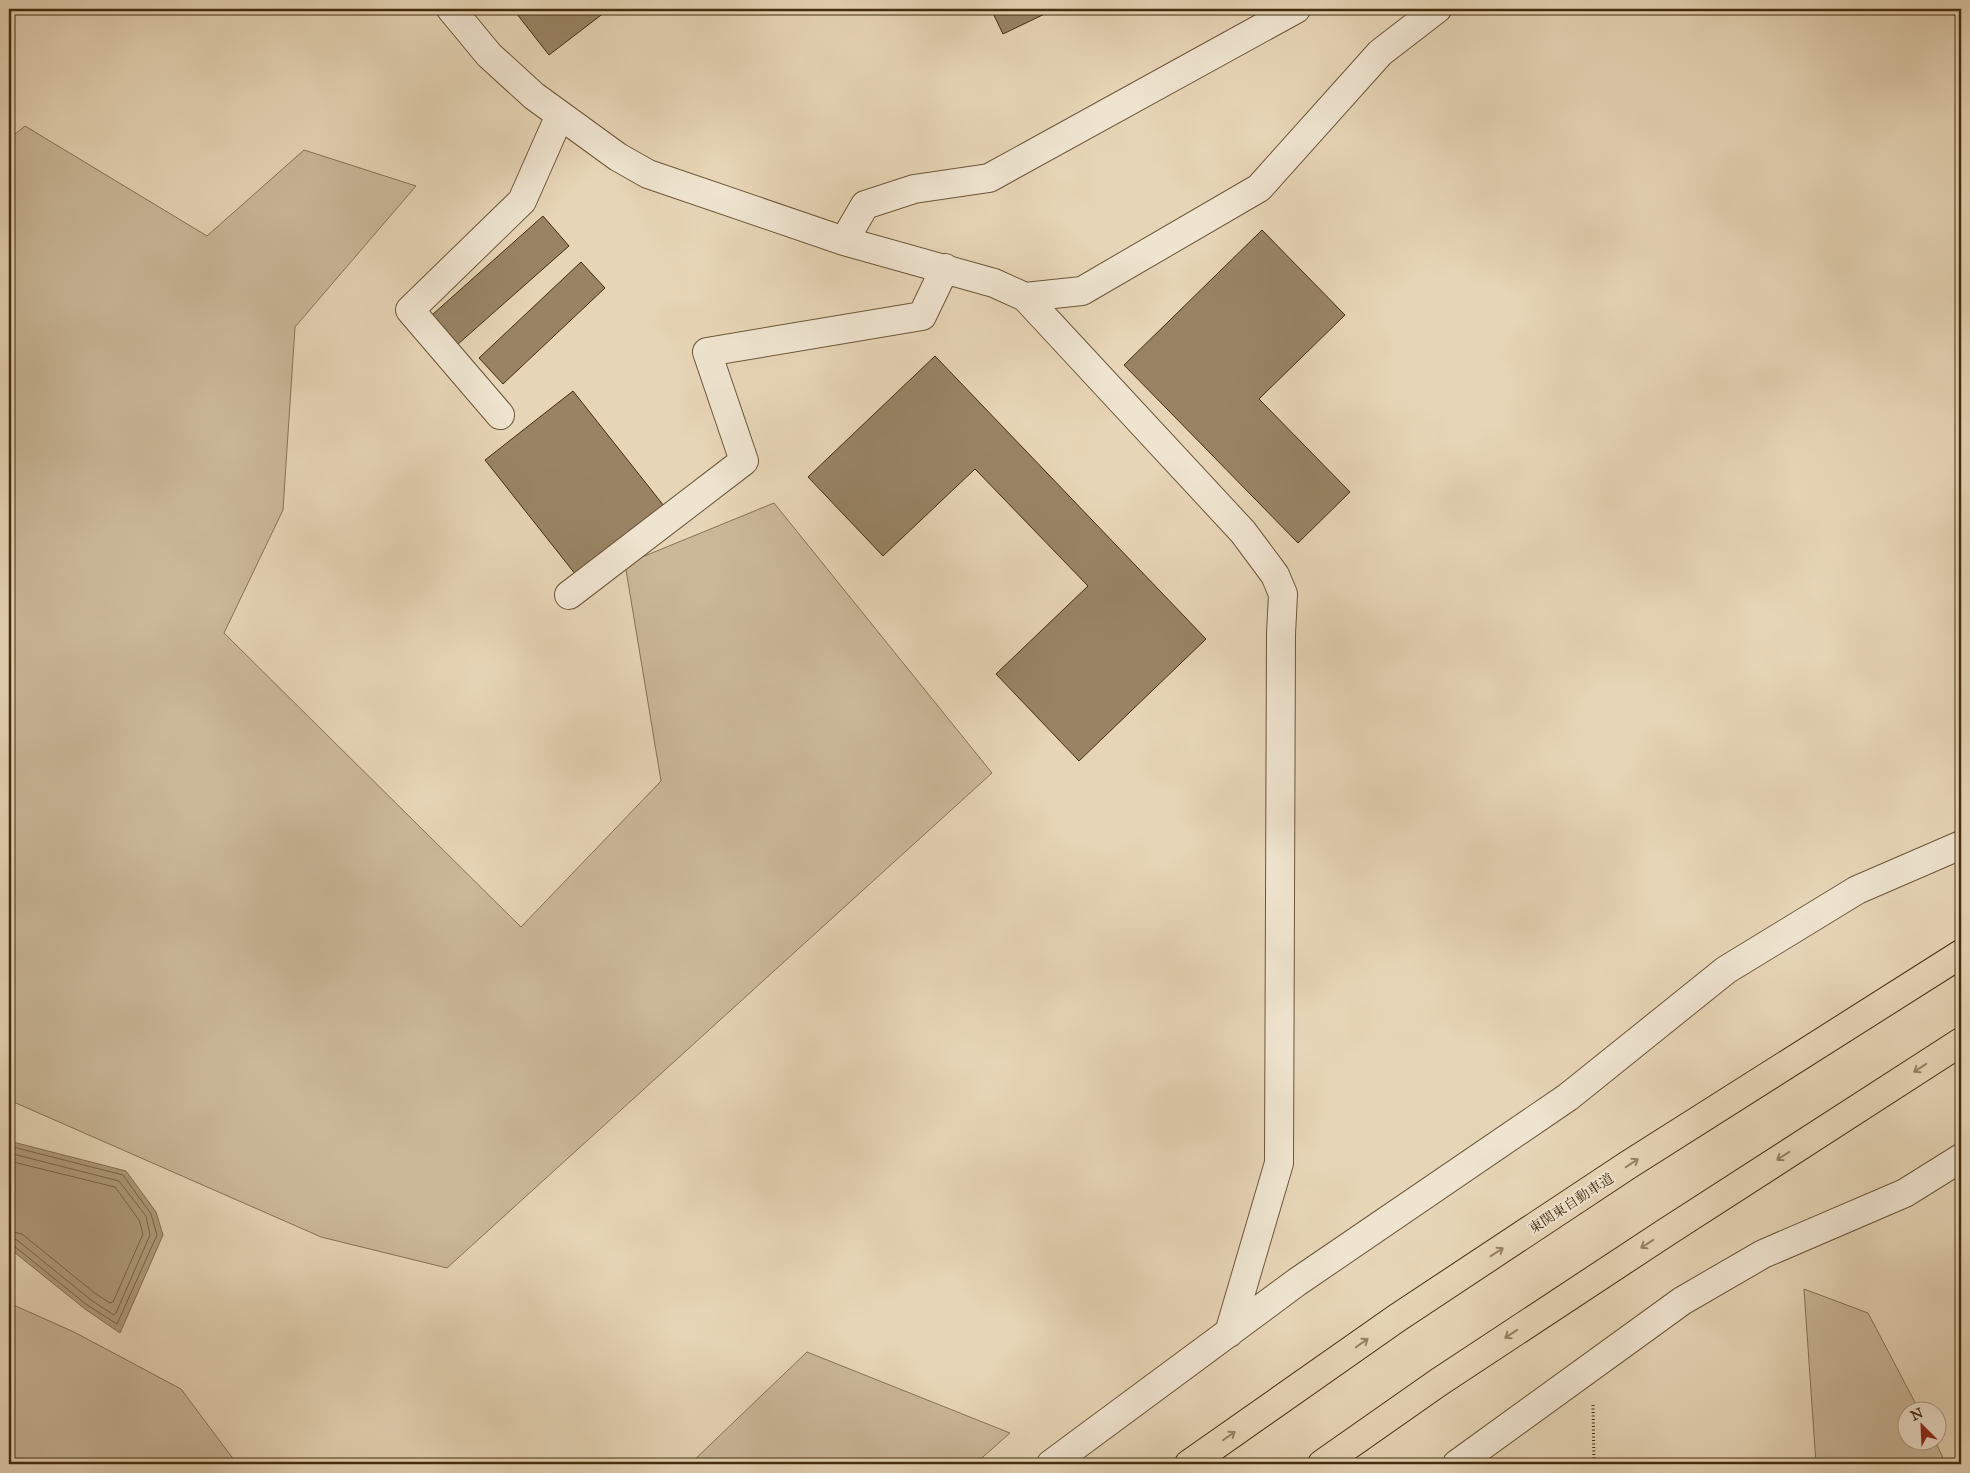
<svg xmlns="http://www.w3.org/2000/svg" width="1970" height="1473" viewBox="0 0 1970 1473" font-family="'IM FELL Great Primer','Noto Serif JP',serif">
<rect width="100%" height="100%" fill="#e6d5b6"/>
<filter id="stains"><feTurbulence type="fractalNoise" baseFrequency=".004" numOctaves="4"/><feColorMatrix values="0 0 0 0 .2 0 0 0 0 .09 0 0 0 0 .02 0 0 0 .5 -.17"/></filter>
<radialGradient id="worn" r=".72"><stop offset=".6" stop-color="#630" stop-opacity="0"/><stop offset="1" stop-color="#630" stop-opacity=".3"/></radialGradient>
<path fill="#cab899" stroke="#877253" d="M 25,126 L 207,236 L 304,150 L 416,186 L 295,327 L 283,510 L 224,633 L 521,927 L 661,781 L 625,564 L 774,503 L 992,773 L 447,1268 L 321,1237 L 9,1100 L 9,139 Z
M 1804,1289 L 1868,1313 L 1919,1410 L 1908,1410 L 1908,1440 L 1935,1441 L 1946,1464 L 1816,1464 Z
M 9,1303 L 74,1332 L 181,1389 L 237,1464 L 9,1464 Z
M 807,1352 L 1010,1433 L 975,1464 L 690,1464 Z"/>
<path fill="#af9c7d" stroke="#847050" d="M 9,1141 L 126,1171 L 156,1212 L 163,1235 L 120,1333 L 85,1309 L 9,1248 Z"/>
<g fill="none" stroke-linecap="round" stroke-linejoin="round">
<path stroke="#7a6445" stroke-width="1" d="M 9,1146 L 123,1175 L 151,1214 L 157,1235 L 117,1324 L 87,1305 L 14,1246 L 9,1244
M 9,1153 L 119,1181 L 146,1216 L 150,1235 L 116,1313 L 114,1315 L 91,1300 L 17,1240 L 9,1238
M 9,1161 L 115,1187 L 139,1220 L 143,1234 L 113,1302 L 110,1303 L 96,1294 L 22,1234 L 9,1231"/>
</g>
<path fill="#988465" stroke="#442d0d" d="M 513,9 L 609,9 L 549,55 Z
M 991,9 L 1055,9 L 1003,34 Z
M 543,216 L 569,246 L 449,352 L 423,323 Z
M 1262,230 L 1345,315 L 1259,399 L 1350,492 L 1298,543 L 1124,365 Z
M 581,262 L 605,288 L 503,384 L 479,358 Z
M 935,356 L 1206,639 L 1079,761 L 996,674 L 1088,586 L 975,469 L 883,556 L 808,477 Z
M 573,391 L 664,506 L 576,575 L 485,460 Z"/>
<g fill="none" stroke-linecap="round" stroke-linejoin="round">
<g stroke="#6c5737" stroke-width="30">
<path id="minor" d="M 451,9 L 489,55 L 534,96 L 618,157 L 648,174 L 844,241 L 994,283 L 1025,297 L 1243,532 L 1275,575 L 1283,594 L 1281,634 L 1279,1163 L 1229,1333
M 844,241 L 865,205 L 914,189 L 989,178 L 1296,9
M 1025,297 L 1082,291 L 1259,188 L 1380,53 L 1437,9
M 500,415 L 410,310 L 522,201 L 560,115
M 569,595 L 744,461 L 707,352 L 922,316 L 945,268
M 1051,1464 L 1297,1282 L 1568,1097 L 1726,970 L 1857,890 L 1961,845
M 1457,1464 L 1682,1301 L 1763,1254 L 1905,1193 L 1961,1158"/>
</g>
<g stroke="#442d0d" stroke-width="30">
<path id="highway" d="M 1189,1464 L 1397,1318 L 1628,1165 L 1961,954
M 1322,1464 L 1439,1382 L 1665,1233 L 1961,1042"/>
</g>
<path stroke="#442d0d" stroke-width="3" stroke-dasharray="1 2.5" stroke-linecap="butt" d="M 1593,1405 L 1594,1464"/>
<use href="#minor" stroke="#efe4d0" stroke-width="28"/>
<use href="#highway" stroke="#e6d5b6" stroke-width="28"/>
</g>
<defs><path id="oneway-shaft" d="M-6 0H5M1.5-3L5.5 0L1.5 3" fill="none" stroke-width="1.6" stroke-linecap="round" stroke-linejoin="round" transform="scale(1.25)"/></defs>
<g stroke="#958162">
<use href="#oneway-shaft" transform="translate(1920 1068) rotate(147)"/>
<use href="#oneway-shaft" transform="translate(1783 1156) rotate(147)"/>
<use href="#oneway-shaft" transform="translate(1632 1163) rotate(-33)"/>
<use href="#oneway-shaft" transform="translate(1647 1244) rotate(147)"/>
<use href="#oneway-shaft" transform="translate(1497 1252) rotate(-33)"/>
<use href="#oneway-shaft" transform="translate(1511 1334) rotate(147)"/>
<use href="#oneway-shaft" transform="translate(1362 1343) rotate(-35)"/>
<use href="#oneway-shaft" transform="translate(1229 1436) rotate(-35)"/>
</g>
<g text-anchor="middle" stroke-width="4" stroke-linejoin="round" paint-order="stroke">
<g font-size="14" fill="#442d0d" stroke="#efe4d0">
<text transform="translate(1571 1203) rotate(-33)" y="5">東関東自動車道</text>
</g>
</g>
<rect width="1970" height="1473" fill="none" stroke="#e6d5b6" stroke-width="30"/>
<rect x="10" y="10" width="1950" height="1453" fill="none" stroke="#442d0d" stroke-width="2.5"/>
<rect x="15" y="15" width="1940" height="1443" fill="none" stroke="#442d0d"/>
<g transform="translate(1922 1426) rotate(336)"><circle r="24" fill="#efe4d0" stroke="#ab9b82"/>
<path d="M0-4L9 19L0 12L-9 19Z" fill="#8f2418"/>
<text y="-8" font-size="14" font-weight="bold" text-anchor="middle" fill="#442d0d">N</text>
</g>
<rect width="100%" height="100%" filter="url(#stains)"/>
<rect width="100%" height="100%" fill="url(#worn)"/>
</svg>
